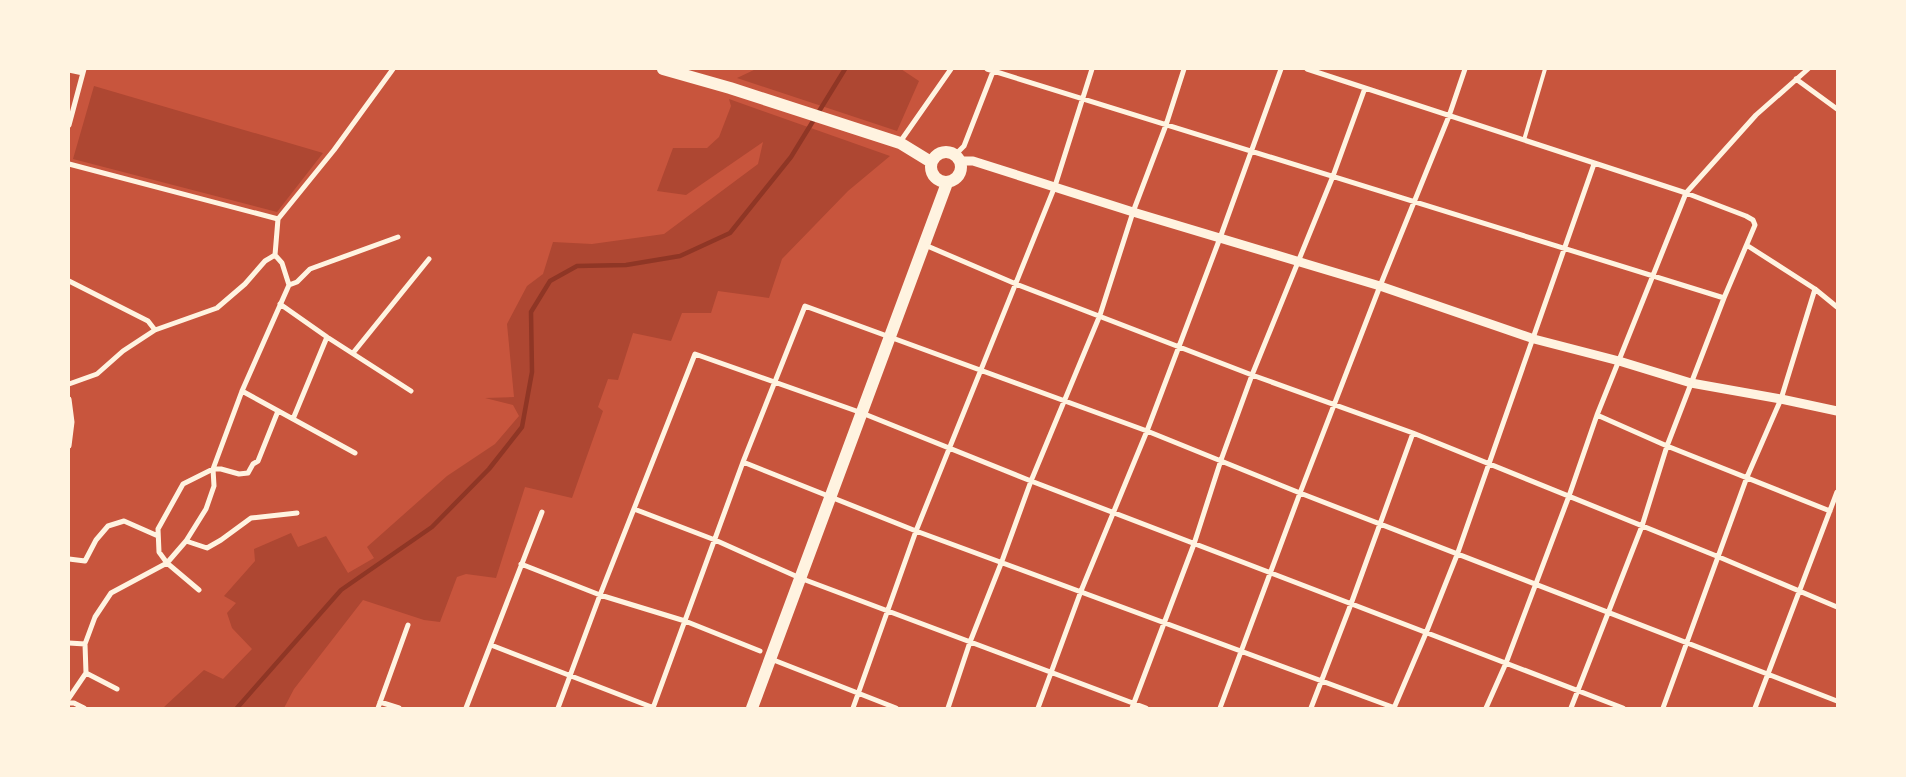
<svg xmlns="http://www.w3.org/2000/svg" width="1906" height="777" viewBox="0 0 1906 777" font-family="'Source Sans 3',sans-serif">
<rect width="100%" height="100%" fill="#c8553d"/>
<path fill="#ae4732" d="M 756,69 L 901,69 L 919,81 L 897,131 L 737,78 Z
M 94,86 L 323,153 L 277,212 L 73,159 Z
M 729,99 L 890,156 L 848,191 L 782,259 L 769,298 L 718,291 L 711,313 L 682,313 L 671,341 L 633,333 L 618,380 L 608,379 L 598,407 L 603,411 L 572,498 L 525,487 L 496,578 L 466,574 L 457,577 L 440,622 L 424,620 L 363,600 L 294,689 L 284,708 L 158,708 L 164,707 L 204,670 L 223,679 L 252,649 L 232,628 L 227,613 L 236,603 L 224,596 L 255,561 L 254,549 L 291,533 L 298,547 L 326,536 L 348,573 L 374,558 L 367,547 L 447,476 L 495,444 L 519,416 L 513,405 L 485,398 L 514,397 L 507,324 L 527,286 L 543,274 L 553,242 L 592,244 L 664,234 L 758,164 L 763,142 L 686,195 L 657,191 L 673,148 L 707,148 L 719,137 L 731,106 Z"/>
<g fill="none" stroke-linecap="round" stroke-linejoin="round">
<path stroke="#8f3625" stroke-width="4.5" d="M 237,708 L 341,590 L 432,527 L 489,469 L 522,427 L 532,372 L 531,312 L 550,281 L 577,266 L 626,265 L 680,256 L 730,233 L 791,157 L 845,69"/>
<path stroke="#fff3e0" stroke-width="4" d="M 1524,140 L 1545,69"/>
<path stroke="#fff3e0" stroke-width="5" d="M 987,69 L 1724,298
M 1307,69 L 1686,193 L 1746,216 L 1753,220 L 1755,225 L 1724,298 L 1667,446 L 1642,526 L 1571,708
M 69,70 L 83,73
M 1796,79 L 1837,109
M 69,125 L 84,69
M 900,142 L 951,69
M 956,154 L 964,146 L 994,69
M 69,164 L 278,219
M 925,245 L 1016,284 L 1252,375 L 1413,433 L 1719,557 L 1837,607
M 1748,246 L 1815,289 L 1837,307
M 275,255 L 278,219 L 334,150 L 393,69
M 69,281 L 148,321 L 155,330
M 289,285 L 297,282 L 310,269 L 398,237
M 280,304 L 327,337 L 411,391
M 353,353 L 429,259
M 69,384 L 97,374 L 123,351 L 155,330 L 217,308 L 245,284 L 265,261 L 275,255
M 242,391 L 355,453
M 69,399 L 72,422 L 69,446
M 1597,415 L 1667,446 L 1830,511
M 293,419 L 327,337
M 743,462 L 916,531 L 1395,708
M 634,509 L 715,540 L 800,578 L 1146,708
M 186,541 L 207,548 L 221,540 L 251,518 L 297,513
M 69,559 L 85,561 L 96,540 L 108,526 L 124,521 L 158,536
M 521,564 L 600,595 L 685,621 L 760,651
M 199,590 L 167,563 L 159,552 L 158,529 L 183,484 L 213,469 L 221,469 L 239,474 L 248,473 L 253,464 L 258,461 L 278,411
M 69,643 L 85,644 L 95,617 L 111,593 L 167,563 L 186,541 L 206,509 L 214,486 L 213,469 L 242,391 L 289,285 L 282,263 L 275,255
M 491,645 L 654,708
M 771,659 L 896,708
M 86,673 L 117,689
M 69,698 L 86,673 L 85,644
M 380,702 L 399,708
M 69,703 L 74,703 L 84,708
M 378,708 L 408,625
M 466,708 L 542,512
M 558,708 L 600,595 L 695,354 L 862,413 L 1031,481 L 1623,708
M 653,708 L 743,462 L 805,306 L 1147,431 L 1300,493 L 1837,701
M 853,708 L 916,531 L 1055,186 L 1092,69
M 948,708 L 970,642 L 1002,561 L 1031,481 L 1100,315 L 1133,212 L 1166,125 L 1184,69
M 1038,708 L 1081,591 L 1147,431 L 1220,238 L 1281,69
M 1132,708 L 1194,544 L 1221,460 L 1252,375 L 1333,176 L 1365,88
M 1220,708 L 1300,493 L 1380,286 L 1449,116 L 1465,69
M 1311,708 L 1351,604 L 1413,433
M 1394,708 L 1426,633 L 1457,555 L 1594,164
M 1486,708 L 1506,663 L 1569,496 L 1597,415 L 1686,193 L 1756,115 L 1808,69
M 1663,708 L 1747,477 L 1781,399 L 1815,289
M 1755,708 L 1837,492"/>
<path stroke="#fff3e0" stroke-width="9" d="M 961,161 L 973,161 L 1133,212 L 1380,286 L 1534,339 L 1619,361 L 1691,383 L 1781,399 L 1837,411"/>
<path stroke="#fff3e0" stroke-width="12" d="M 663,69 L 730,88 L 900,143 L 931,162
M931 167a15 15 0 1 1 30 0a15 15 0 1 1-30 0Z
M 752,708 L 947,183"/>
</g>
<rect width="1906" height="777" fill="none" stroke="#fff3e0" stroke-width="140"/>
</svg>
